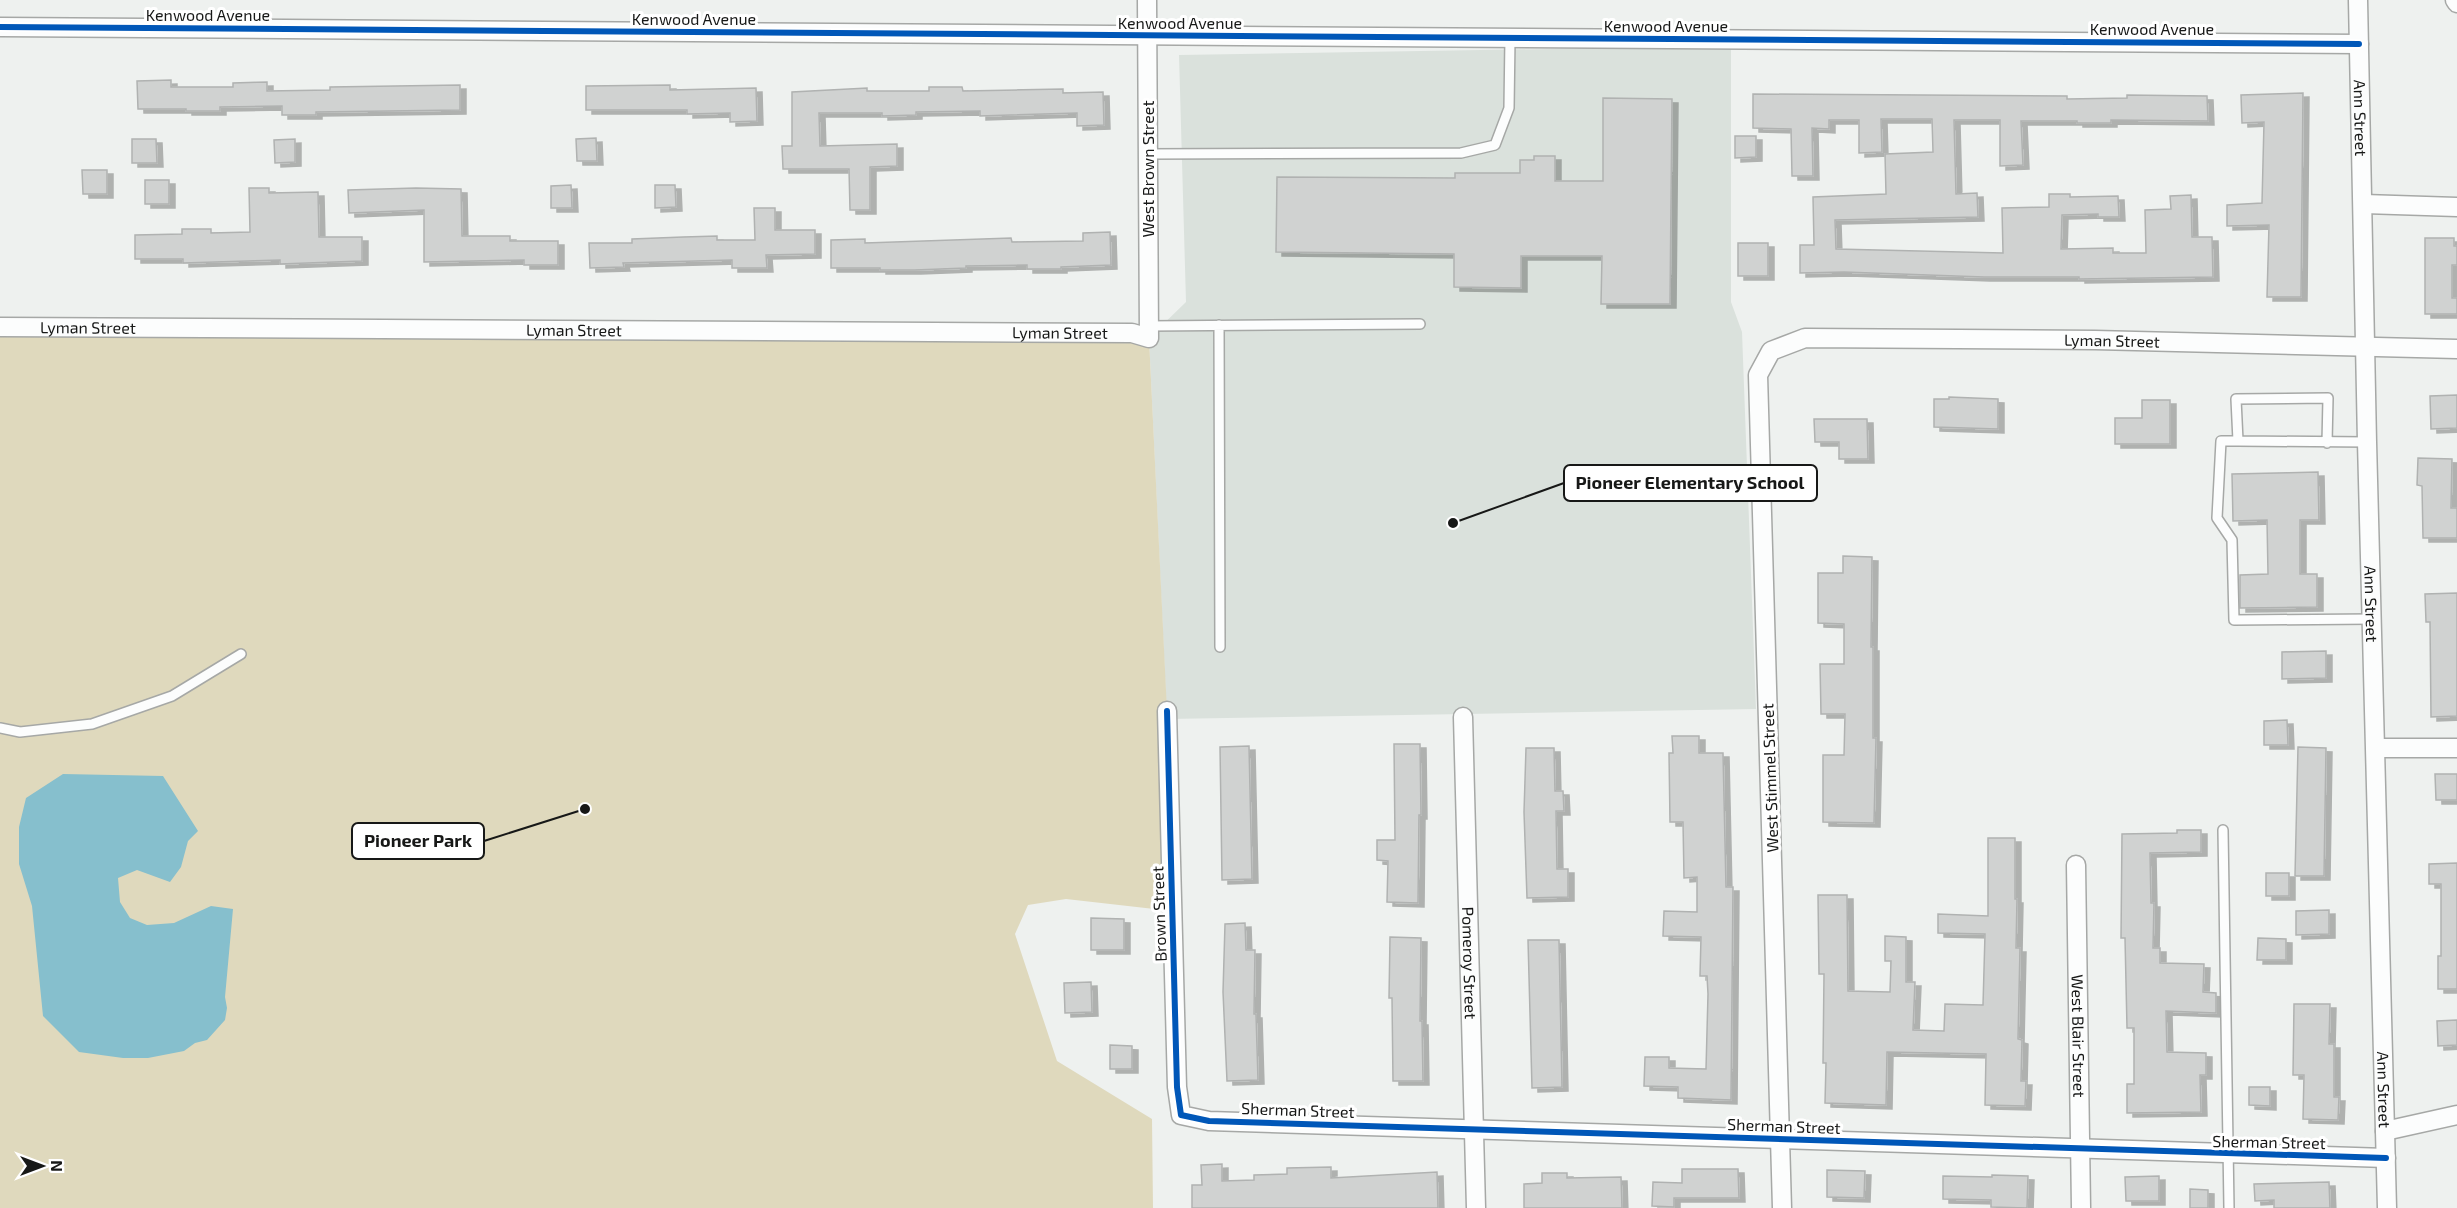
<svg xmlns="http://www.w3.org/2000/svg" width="2457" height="1208" viewBox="0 0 2457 1208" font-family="'Exo 2',sans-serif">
<defs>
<filter id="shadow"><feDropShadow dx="6" dy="4" stdDeviation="0" flood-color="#0004"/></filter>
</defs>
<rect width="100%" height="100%" fill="#eef1ef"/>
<path fill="#dae1dc" d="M 1731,46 L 1731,302 L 1742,332 L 1756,709 L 1167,719 L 1149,338 L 1186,302 L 1179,55 Z"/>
<path fill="#dfd9bd" d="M 0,327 L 1149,338 L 1167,711 L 1172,911 L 1066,899 L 1028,905 L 1015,934 L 1057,1061 L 1152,1119 L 1153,1208 L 0,1208 Z"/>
<path fill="#86bfcd" d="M 63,774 L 163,776 L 198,831 L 188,841 L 181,867 L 170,882 L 137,870 L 118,878 L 120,902 L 130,918 L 147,925 L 174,923 L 211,906 L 233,909 L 225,997 L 227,1008 L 225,1020 L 207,1040 L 195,1043 L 184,1051 L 148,1058 L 123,1058 L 79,1052 L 43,1016 L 32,906 L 19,864 L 19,827 L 26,798 Z"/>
<path fill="#d0d2d1" stroke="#b0b2b1" stroke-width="1.5" filter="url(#shadow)" d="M 171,80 L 171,87 L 233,87 L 233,83 L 267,82 L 267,91 L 330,90 L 330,87 L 460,85 L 460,110 L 316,112 L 316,115 L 282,115 L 282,106 L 220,107 L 220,111 L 186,111 L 186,109 L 138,109 L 137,81 Z
M 670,85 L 670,90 L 756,88 L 757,121 L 730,122 L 730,113 L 687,114 L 687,110 L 586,110 L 586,86 Z
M 929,87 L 962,87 L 963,91 L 1063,89 L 1063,93 L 1103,92 L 1104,125 L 1077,126 L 1077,113 L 980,116 L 980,111 L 916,112 L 916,115 L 882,116 L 882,113 L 819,113 L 820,146 L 897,144 L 897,166 L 870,167 L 870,210 L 850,210 L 849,169 L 783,169 L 782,146 L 792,146 L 792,92 L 867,88 L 867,91 L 929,91 Z
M 2303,93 L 2301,297 L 2267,297 L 2269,225 L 2227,226 L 2227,205 L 2262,203 L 2264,122 L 2242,123 L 2241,95 Z
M 1753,94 L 2067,96 L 2067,99 L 2127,98 L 2127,95 L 2207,96 L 2208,121 L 2111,120 L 2111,123 L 2077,123 L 2077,121 L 2021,121 L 2023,165 L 2000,166 L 2000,120 L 1954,120 L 1956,194 L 1977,193 L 1978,217 L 1835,220 L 1836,249 L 2003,253 L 2002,208 L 2049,207 L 2049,194 L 2070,194 L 2070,197 L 2118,196 L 2119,217 L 2098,217 L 2098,214 L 2062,215 L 2061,249 L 2113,248 L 2113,253 L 2146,253 L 2145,210 L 2171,209 L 2170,196 L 2191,195 L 2192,237 L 2212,237 L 2213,277 L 2079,279 L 2079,277 L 1984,277 L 1844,272 L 1800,273 L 1800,245 L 1814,245 L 1813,197 L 1886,194 L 1885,154 L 1933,152 L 1932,119 L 1881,119 L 1882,152 L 1859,153 L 1859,120 L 1829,120 L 1829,129 L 1812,128 L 1813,176 L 1792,176 L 1791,129 L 1753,128 Z
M 1603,98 L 1672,99 L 1670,304 L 1601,304 L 1602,256 L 1521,256 L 1521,288 L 1454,287 L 1454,254 L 1276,252 L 1277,177 L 1455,178 L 1455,173 L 1520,173 L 1520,160 L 1534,160 L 1534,156 L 1555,156 L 1555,181 L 1603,181 Z
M 1735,136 L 1756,136 L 1756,157 L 1735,158 Z
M 596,138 L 597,161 L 577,161 L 576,139 Z
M 132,139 L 156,139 L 157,163 L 132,163 Z
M 295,139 L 295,162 L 275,163 L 274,140 Z
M 82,170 L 107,170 L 107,194 L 83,194 Z
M 145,180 L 169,180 L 169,204 L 145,204 Z
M 571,185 L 572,208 L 551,208 L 551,186 Z
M 655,185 L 675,185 L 676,207 L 655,208 Z
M 249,188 L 269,188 L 269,193 L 318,192 L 319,237 L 362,237 L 362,261 L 280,264 L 280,260 L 183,263 L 183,259 L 135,259 L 135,235 L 182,234 L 182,229 L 211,229 L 211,233 L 250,232 Z
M 416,188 L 461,189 L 462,236 L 510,236 L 510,241 L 558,241 L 558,265 L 524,265 L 524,260 L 424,262 L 424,210 L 349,213 L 348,190 Z
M 754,208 L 775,208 L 775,230 L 815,230 L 815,254 L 766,255 L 767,268 L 732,268 L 732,260 L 623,263 L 624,267 L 590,268 L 589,243 L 632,243 L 632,239 L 683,237 L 717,236 L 717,240 L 755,240 Z
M 1110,232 L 1111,265 L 1061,267 L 1061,269 L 1027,269 L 1027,265 L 966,266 L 966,268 L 915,270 L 880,270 L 880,268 L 831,268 L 831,240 L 865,239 L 865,243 L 1011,238 L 1012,242 L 1083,241 L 1083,233 Z
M 2425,238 L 2454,238 L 2454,246 L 2457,246 L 2457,265 L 2452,265 L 2452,298 L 2457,298 L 2457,314 L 2425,314 Z
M 1738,243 L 1768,243 L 1768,276 L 1738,276 Z
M 2457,395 L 2457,428 L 2431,429 L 2430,396 Z
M 1949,397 L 1998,399 L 1998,429 L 1934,427 L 1934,399 L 1949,399 Z
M 2142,400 L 2170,400 L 2170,444 L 2115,444 L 2115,418 L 2142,418 Z
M 1814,419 L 1867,419 L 1868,459 L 1839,459 L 1839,442 L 1815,442 Z
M 2418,458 L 2452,459 L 2451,508 L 2457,508 L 2457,538 L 2423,538 L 2422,486 L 2417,485 Z
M 2318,472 L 2319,520 L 2300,520 L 2300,574 L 2317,574 L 2317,607 L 2240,608 L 2240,575 L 2268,574 L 2267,520 L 2233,521 L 2232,474 Z
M 1843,556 L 1872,557 L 1871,647 L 1873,647 L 1873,738 L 1876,738 L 1874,823 L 1823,822 L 1823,755 L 1844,755 L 1845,714 L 1821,714 L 1820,664 L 1844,664 L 1844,624 L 1818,623 L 1818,573 L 1843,573 Z
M 2457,593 L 2457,716 L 2431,717 L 2430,622 L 2426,622 L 2425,594 Z
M 2326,651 L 2326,678 L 2282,679 L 2282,652 Z
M 2287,720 L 2288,745 L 2264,745 L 2264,721 Z
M 1672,736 L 1699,736 L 1699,753 L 1723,753 L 1726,887 L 1733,887 L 1731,1100 L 1678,1098 L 1678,1087 L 1644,1086 L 1645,1057 L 1669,1057 L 1669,1068 L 1706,1069 L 1708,994 L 1707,976 L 1700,976 L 1701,937 L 1663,936 L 1664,911 L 1697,912 L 1697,877 L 1684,878 L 1683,822 L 1670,822 L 1669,753 L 1673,753 Z
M 1394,744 L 1420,744 L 1421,815 L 1419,815 L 1418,903 L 1387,902 L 1388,861 L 1377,860 L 1377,840 L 1395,840 Z
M 1249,746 L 1252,879 L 1222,880 L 1220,747 Z
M 2298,747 L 2326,748 L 2324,876 L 2295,876 Z
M 1526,748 L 1554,748 L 1555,791 L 1563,791 L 1564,811 L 1556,811 L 1557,869 L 1568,869 L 1568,897 L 1527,898 L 1524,812 Z
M 2435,774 L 2457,774 L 2457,800 L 2436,800 Z
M 2177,830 L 2201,830 L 2201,852 L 2150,853 L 2151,903 L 2154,903 L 2153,948 L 2160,948 L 2160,963 L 2204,964 L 2203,992 L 2216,993 L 2216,1013 L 2166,1011 L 2167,1052 L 2206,1053 L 2206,1075 L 2200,1075 L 2201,1112 L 2127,1113 L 2127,1084 L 2134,1084 L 2134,1028 L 2127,1028 L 2125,938 L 2121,938 L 2122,834 L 2177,833 Z
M 1988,838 L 2015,838 L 2015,899 L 2017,899 L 2016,948 L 2020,948 L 2018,1039 L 2022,1040 L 2021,1081 L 2026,1081 L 2025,1106 L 1985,1105 L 1986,1054 L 1887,1052 L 1886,1105 L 1825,1103 L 1826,1063 L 1823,1063 L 1824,974 L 1819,974 L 1818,895 L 1847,895 L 1848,991 L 1890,992 L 1891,961 L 1885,961 L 1885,936 L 1906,937 L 1906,982 L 1915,982 L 1913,1030 L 1944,1031 L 1945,1004 L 1983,1005 L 1985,934 L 1938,933 L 1938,914 L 1988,916 Z
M 2457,863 L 2457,989 L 2438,989 L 2438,956 L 2441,956 L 2441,884 L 2429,884 L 2429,864 Z
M 2266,873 L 2289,873 L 2289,896 L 2266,896 Z
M 2329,910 L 2329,934 L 2296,935 L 2296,911 Z
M 1091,918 L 1124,919 L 1124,950 L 1091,950 Z
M 1245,923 L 1246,950 L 1255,950 L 1254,1014 L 1256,1014 L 1258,1080 L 1227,1081 L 1223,992 L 1225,924 Z
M 1390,937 L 1421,938 L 1420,1021 L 1422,1021 L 1423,1081 L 1393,1081 L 1392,998 L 1389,998 Z
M 2258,938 L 2286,939 L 2286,960 L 2257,960 Z
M 1528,940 L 1559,940 L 1562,1087 L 1532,1088 Z
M 1091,982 L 1092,1012 L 1065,1013 L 1064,983 Z
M 2294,1004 L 2330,1004 L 2329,1044 L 2334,1044 L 2334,1097 L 2339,1097 L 2338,1120 L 2303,1119 L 2304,1075 L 2293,1075 Z
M 2457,1020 L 2457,1045 L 2438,1046 L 2437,1021 Z
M 1110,1045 L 1132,1046 L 1132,1069 L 1110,1069 Z
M 2249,1087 L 2270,1087 L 2270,1106 L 2249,1105 Z
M 1222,1164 L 1222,1181 L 1254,1180 L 1254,1175 L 1287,1174 L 1287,1168 L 1331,1167 L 1331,1178 L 1437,1172 L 1438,1208 L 1192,1208 L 1192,1185 L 1202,1185 L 1201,1165 Z
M 1682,1169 L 1738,1169 L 1739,1198 L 1674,1198 L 1674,1207 L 1652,1206 L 1653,1182 L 1682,1183 Z
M 1827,1170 L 1865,1171 L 1864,1198 L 1827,1197 Z
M 1542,1173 L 1567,1173 L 1567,1178 L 1621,1177 L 1622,1208 L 1524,1208 L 1524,1184 L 1542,1183 Z
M 1992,1175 L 2028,1176 L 2027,1208 L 1991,1207 L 1991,1200 L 1943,1199 L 1943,1176 L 1992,1177 Z
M 2159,1176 L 2159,1201 L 2126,1201 L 2125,1177 Z
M 2329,1182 L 2330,1208 L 2274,1208 L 2274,1200 L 2255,1201 L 2254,1184 Z
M 2190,1189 L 2208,1190 L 2208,1208 L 2190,1208 Z"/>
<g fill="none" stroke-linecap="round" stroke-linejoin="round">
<g stroke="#a6a8a6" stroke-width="12">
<path id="service" d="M 1148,154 L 1461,153 L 1495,145 L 1509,108 L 1510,38
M 1219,325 L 1220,647
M 1148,326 L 1420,324
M 2238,441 L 2221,441 L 2217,518 L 2232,540 L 2234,620 L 2373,619
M 2327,443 L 2328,398 L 2236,399 L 2238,441 L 2367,442
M 0,728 L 20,732 L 92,724 L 172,696 L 241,654
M 2223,830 L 2229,1208"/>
</g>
<g stroke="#a6a8a6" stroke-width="21">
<g id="minor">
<path id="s1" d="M 2358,0 L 2367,442 L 2387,1208"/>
<path d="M 2455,0 L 2457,3"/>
<path d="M 0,27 L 2359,44"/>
<path d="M 2364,204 L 2457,207"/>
<path id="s2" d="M 0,327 L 1132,333 L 1149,338 L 1147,0"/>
<path d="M 1167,711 L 1177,1087 L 1181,1115 L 1209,1121 L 2386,1158"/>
<path id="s3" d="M 1463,717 L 1476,1208"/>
<path d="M 2377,748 L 2457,748"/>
<path id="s4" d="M 2076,865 L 2081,1208"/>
<path d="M 2385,1131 L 2457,1115"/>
<path id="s5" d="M 1782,1208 L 1758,375 L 1771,351 L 1805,338 L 2095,340 L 2457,349"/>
</g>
</g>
<use href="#service" stroke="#fcfdfd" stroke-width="9"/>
<use href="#minor" stroke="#fcfdfd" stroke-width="18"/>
<g stroke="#fff" stroke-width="10">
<path id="cycleway" d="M 0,27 L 2359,44
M 1167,711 L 1177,1087 L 1181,1115 L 1209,1121 L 2386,1158"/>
</g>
<use href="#cycleway" stroke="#0057b8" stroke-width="6"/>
</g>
<g text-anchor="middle" stroke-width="6" stroke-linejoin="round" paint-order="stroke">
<g font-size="16" fill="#171817" stroke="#fff">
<text x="208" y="21">Kenwood Avenue</text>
<text x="694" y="25">Kenwood Avenue</text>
<text x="1180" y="29">Kenwood Avenue</text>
<text x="1666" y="32">Kenwood Avenue</text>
<text x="2152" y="35">Kenwood Avenue</text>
<text dy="6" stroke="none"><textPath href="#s1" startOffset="118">Ann Street</textPath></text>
<text transform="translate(1148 169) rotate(-90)" y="6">West Brown Street</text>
<text dy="6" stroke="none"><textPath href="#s2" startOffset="88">Lyman Street</textPath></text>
<text dy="6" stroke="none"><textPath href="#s2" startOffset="574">Lyman Street</textPath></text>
<text dy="6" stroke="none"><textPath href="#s2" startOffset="1060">Lyman Street</textPath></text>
<text dy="6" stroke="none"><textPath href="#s5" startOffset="1204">Lyman Street</textPath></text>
<text dy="6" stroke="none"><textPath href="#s1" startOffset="604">Ann Street</textPath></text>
<text transform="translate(1770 778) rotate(-92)" y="6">West Stimmel Street</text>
<text transform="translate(1159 914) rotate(-92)" y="6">Brown Street</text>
<text dy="6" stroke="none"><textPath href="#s3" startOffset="246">Pomeroy Street</textPath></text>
<text dy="6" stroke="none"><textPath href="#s4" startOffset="171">West Blair Street</textPath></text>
<text dy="6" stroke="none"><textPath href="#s1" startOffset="1090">Ann Street</textPath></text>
<text transform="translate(1298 1110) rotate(2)" y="6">Sherman Street</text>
<text transform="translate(1784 1126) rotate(2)" y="6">Sherman Street</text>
<text transform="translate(2269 1142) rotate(1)" y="6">Sherman Street</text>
</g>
</g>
<path fill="none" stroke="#171817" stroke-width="2" d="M1453 523L1564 483M585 809L484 841"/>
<g fill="#171817" stroke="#fff" stroke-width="2">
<circle cx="1453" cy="523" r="6"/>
<circle cx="585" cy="809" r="6"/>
</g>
<g fill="#fff" stroke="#171817" stroke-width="2">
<rect x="1564" y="465" width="253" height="36" rx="6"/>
<rect x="352" y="823" width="132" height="36" rx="6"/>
</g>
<g font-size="18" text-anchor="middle" font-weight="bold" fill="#171817">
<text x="1690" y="489">Pioneer Elementary School</text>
<text x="418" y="847">Pioneer Park</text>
</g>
<g transform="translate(42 1166) rotate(90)" stroke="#ffffff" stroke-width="4.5" paint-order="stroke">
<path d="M0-4.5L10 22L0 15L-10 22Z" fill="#171817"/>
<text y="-9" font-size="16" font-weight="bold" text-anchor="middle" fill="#171817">N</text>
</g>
</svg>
